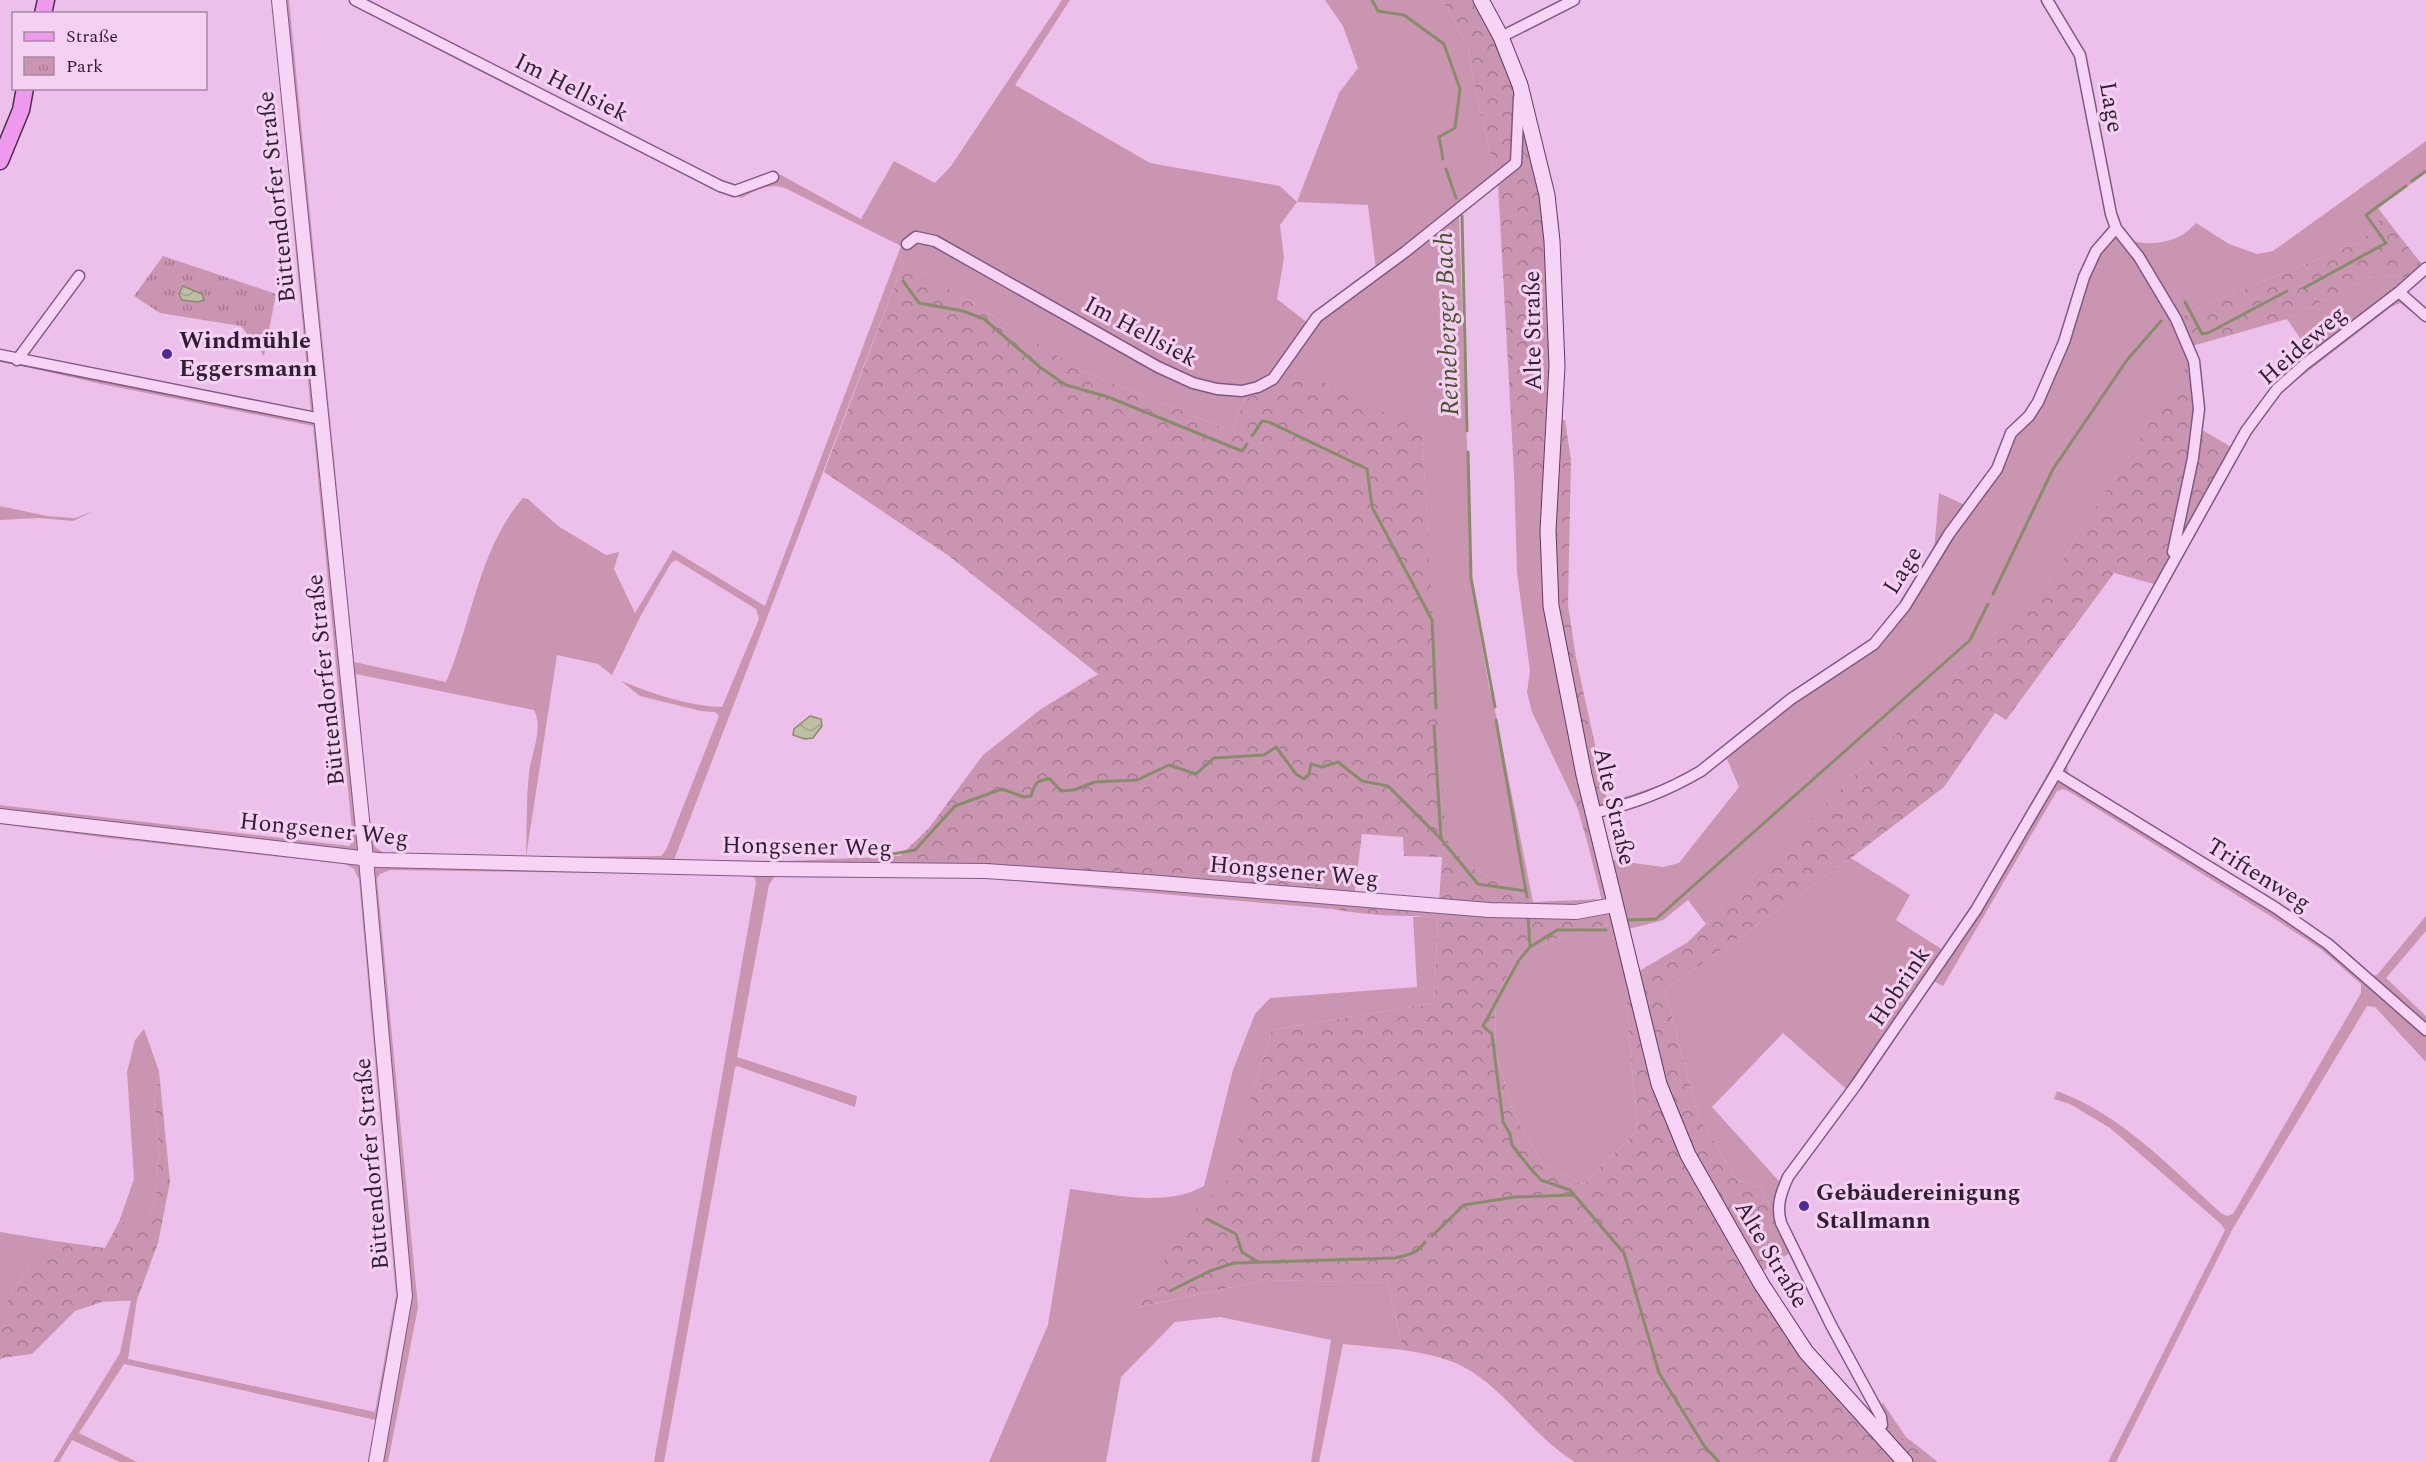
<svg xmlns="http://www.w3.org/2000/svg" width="2426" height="1462" viewBox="0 0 2426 1462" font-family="Spectral,serif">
<defs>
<pattern id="forest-crowns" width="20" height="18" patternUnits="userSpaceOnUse" patternTransform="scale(1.5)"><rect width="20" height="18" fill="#ca95b1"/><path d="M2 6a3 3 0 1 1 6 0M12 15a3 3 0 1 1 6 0" fill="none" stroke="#a57991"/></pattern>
<pattern id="park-tufts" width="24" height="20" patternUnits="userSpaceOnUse" patternTransform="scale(1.5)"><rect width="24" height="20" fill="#ca95b1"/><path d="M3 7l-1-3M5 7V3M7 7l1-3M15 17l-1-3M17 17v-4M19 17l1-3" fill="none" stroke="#a57991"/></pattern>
<pattern id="water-waves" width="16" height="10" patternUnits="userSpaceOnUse" patternTransform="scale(1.5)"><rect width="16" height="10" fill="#bdbea3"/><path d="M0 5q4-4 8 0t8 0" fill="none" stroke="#a3a38d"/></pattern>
</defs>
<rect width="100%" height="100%" fill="#ecc0ea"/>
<path fill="#ca95b1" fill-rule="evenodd" d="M 272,0 L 289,0 L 354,662 L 446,682 C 472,622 479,548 523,498 L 528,499 L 558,526 L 606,555 L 619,552 L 614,569 L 635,613 L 673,550 L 765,606 L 901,246 L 785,188 C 768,183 757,190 741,198 L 719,190 L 348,0 L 361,0 L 722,184 C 745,189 758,171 781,175 L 861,219 L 894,161 L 935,183 L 951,166 L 1062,0 L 1070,0 L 1015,85 L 1150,163 L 1280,186 L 1297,202 L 1339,93 L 1358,68 L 1343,26 L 1325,0 L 1442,0 L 1468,46 L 1476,94 L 1498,183 L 1459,215 L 1472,589 L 1489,686 L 1496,715 L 1533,902 L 1466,864 L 1445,839 L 1422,431 L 1284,381 L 1245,399 L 1232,431 L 1083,371 L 904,261 L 674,860 L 788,861 L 900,856 L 909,863 L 985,865 L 1315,887 L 1336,893 L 1332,909 L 982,878 L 774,877 L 769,885 L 737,1057 L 857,1096 L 855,1107 L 737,1066 L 735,1068 L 664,1462 L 654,1462 L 756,883 L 755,878 L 747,875 L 390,870 L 380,874 L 377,879 L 418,1307 L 388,1462 L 369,1462 L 376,1420 L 124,1364 L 79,1433 L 137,1462 L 120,1462 L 72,1440 L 59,1462 L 53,1462 L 120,1353 L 131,1300 L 137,1300 L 128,1359 L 375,1412 L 396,1295 L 359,880 L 354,869 L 345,864 L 107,838 L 0,824 L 0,805 L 349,846 L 353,841 L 313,426 L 101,384 L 9,363 L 14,356 L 311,413 ZM 1297,202 L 1368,205 L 1376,270 L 1309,324 L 1277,299 L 1284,258 L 1280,225 ZM 676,560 L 756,609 L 759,619 L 722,707 C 687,706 654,694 621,681 L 640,696 L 701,711 L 715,712 L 719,716 L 666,850 L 661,856 L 526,857 L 557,655 L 598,664 L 612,675 L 640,617 L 671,563 ZM 356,674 L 534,710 C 544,729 531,753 529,773 C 526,801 527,829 526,857 L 384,853 L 375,847 L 370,826 Z
M 2426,141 L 2426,173 L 2378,208 L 2384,216 L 2358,243 L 2253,285 L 2180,317 L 2197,360 L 2187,366 L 2049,580 L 1706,924 L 1688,900 L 1663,920 L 1625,930 L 1628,1027 L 1638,1130 L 1583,1184 L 1542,1164 L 1513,1111 L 1496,1054 L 1495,997 L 1520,954 L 1562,937 L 1608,925 L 1588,845 L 1603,844 L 1595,807 L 1681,778 L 1700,766 L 1788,694 L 1870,639 L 1901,602 L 1934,551 L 1939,493 L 1967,506 L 2027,414 L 2060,345 L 2070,301 L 2092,249 L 2112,227 C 2126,247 2161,247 2182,235 C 2187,232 2192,227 2196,223 L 2229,244 L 2257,254 L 2273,251 ZM 1727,759 L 1739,787 L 1679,863 L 1663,867 L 1612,860 L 1602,815 L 1621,812 L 1686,784 Z
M 2377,274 L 2407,278 L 2406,291 L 2426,309 L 2426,323 L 2400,303 L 2391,307 L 2280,393 L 2243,447 L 2067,765 L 2068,772 L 2073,777 L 2279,904 L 2371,976 L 2377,975 L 2426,916 L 2426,931 L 2386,978 L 2426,1016 L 2426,1062 L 2375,1007 L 2367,1006 L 2232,1230 L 2116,1462 L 2108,1462 L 2225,1230 L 2221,1224 L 2110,1128 L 2070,1104 L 2054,1099 L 2057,1091 C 2121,1114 2171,1168 2221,1213 L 2227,1216 L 2233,1214 L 2361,993 L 2361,984 L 2322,950 L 2272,917 L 2070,792 L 2063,789 L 2057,791 L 1943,986 L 1933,981 L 1853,1095 L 1783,1033 L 1712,1107 L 1787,1190 L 1782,1211 L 1793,1251 L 1761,1188 L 1737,1180 L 1698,1116 L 1665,990 L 1851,858 L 1910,895 L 1896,920 L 1943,950 L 1981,892 L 2247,419 L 2275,386 L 2311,354 L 2287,319 Z
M 1514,473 L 1556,473 L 1553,561 L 1594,786 L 1573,792 L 1578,809 L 1532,712 L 1527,692 L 1530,671 L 1517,572 Z
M 0,506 L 47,516 L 75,518 L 94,511 L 73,521 L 39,518 L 0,520 Z
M 1438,915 L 1434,1003 L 1272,1030 L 1221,1196 L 1136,1308 L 1266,1280 L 1388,1283 L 1403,1350 L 1343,1344 L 1319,1462 L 1311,1462 L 1331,1340 L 1220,1317 L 1175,1322 L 1121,1377 L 1106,1462 L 989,1462 L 1048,1325 L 1070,1189 C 1114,1194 1164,1208 1204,1186 L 1233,1070 L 1255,1014 L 1270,998 L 1417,987 L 1413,917 Z
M 144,1029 L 159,1071 L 154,1100 L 159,1148 L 156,1196 L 147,1226 L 119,1222 L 134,1179 L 127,1072 L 135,1040 Z
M 0,1232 L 55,1241 L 31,1262 L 0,1313 Z
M 1883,1403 L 1906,1437 L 1886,1443 L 1889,1434 L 1879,1408 Z"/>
<path fill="url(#forest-crowns)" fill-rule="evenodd" d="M 1442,0 L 1475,0 L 1495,39 L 1514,85 L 1543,196 L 1553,418 L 1565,420 L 1571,460 L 1568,605 L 1576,658 L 1608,804 L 1596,807 L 1604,844 L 1588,845 L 1573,792 L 1593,786 L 1555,606 L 1555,473 L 1514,473 L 1498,183 L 1476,94 L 1468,46 Z
M 2384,216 L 2423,266 L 2407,278 L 2377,274 L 2287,319 L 2192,346 L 2180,317 L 2253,285 L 2358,243 Z
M 904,261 L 1083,371 L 1232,431 L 1245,399 L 1284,381 L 1313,377 L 1422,431 L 1446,839 L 1466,864 L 1533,902 L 1603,899 L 1608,925 L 1562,937 L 1520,954 L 1495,997 L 1496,1054 L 1513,1111 L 1542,1164 L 1583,1184 L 1638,1130 L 1628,1027 L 1626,979 L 1688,942 L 2049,580 L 2187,365 L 2197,360 L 2199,428 L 2231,447 L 2154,584 L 2114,573 L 2006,720 L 1995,713 L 1944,787 L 1851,858 L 1665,990 L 1698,1116 L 1737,1180 L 1761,1188 L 1793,1251 L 1755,1276 L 1886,1443 L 1906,1437 L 1938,1462 L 1575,1462 C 1532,1436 1506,1389 1462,1366 C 1444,1357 1422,1353 1403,1350 L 1388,1283 L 1266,1280 L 1135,1308 L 1204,1197 L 1221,1195 L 1272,1030 L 1434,1003 L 1438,916 C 1402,916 1368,916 1332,909 L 1336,893 L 1315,887 L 985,865 L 909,863 L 900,856 L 929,828 L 983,755 L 1041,709 L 1098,674 L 949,556 L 824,472 ZM 1362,834 L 1403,837 L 1404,856 L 1442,857 L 1439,902 L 1354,897 Z
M 159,1071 L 170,1182 L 158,1243 L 137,1300 L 102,1302 L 75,1311 L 32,1354 L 2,1358 L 0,1360 L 0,1313 L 31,1262 L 55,1241 L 105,1248 L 119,1222 L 147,1225 L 156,1196 L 159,1148 L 154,1100 Z"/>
<path fill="url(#park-tufts)" d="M 163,256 L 276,294 L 264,356 L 241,326 L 160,313 L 134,296 Z"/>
<path fill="url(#water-waves)" stroke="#898c6b" stroke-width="1.5" d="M 183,286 L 202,294 L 204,300 L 198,302 L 182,300 L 179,294 Z
M 810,716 L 821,719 L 822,726 L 813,738 L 805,739 L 793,735 L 794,729 Z"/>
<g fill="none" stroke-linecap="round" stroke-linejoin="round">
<path stroke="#898c6b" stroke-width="3" d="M 1372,0 L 1378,11 L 1404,15 L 1444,44 L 1460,89 L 1455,128 L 1439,137 L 1443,159
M 1446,169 L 1456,198
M 2412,181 L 2426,171
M 1462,216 L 1467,431
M 903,281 L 919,303 L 963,311 L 984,319 L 1041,368 L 1066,385 L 1108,397 L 1242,451 L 1247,444
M 2304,288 L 2386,243 L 2366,215 L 2406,186
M 2185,302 L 2202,334 L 2208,333 L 2287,291
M 1252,436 L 1262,421 L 1269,422 L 1367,469 L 1372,507 L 1432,620 L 1436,708
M 1468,452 L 1471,578 L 1495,707
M 1993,594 L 2053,469 L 2127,360 L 2161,321
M 1496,720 L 1527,897
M 1434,726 L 1441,839 L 1478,884 L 1526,891
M 887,855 L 915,850 L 955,806 L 1002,789 L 1024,797 L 1031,796 C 1035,783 1036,780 1050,779 L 1061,791 L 1074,790 L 1095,782 L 1137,780 L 1169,765 L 1196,774 L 1214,758 L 1264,755 L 1276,747 L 1296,774 L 1304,779 L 1309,774 L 1311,764 L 1322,767 L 1338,762 L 1362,781 L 1388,786 L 1441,839
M 1528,916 L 1530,947 L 1519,960 L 1483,1026 L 1492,1034 L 1503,1122 L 1510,1134 L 1512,1145 L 1530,1168 L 1541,1180 L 1570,1190 L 1624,1253 L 1659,1373 L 1705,1447 L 1719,1462
M 1627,920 L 1656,919 L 1970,640 L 1988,604
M 1530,947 L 1557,930 L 1606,930
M 1207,1219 L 1236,1234 L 1242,1252 L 1258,1262
M 1432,1236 L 1464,1205 L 1515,1197 L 1573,1195
M 1170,1291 L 1210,1271 L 1234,1263 L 1394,1258 C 1409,1255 1416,1254 1425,1242"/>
<g stroke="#7f5985" stroke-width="13">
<path id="minor" d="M 355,0 L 720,186 L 735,191 L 773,177
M 2047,0 L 2080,55 L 2111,214 L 2116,228 L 2139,257 L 2176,319 L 2194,361 L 2199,409 L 2193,458 L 2173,552
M 1501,37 L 1574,0
M 907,244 L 916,237 L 935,241 L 1158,367 L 1193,383 L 1217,389 L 1242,391 L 1258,387 L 1273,379 L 1317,317 L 1405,252 L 1516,163 L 1519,97
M 2399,292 L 2426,316
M 0,355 L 321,419
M 17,360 L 79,276
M 2056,773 L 2276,908 L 2328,944 L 2426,1030
M 1593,813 C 1630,805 1669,790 1701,771 L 1791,699 L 1874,644 L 1905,606 L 1949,534 L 1997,469 L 2011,433 L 2029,416 L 2038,402 L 2064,342 L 2084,277 L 2096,251 L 2116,228
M 1876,1430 L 1882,1425 L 1881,1417 L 1831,1325 L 1781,1223 C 1776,1206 1781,1193 1788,1177 L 1856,1085 L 1976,910 L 2056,773 L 2246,431 L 2277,389 L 2305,364 L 2399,292 L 2426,268"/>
</g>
<g stroke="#7f5985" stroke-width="16">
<path id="tertiary" d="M 279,0 L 366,859 L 405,1296 L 376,1462
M 0,816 L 378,860 L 765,869 L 986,871 L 1148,882 L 1489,910 L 1576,912 L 1614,905"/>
</g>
<g stroke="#603c66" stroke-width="17">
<path id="secondary" d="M 1481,0 L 1501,37 L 1520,85 L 1547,195 L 1552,241 L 1557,366 L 1548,531 L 1551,606 L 1584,775 L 1659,1084 L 1688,1155 L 1762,1285 L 1806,1352 L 1905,1462"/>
</g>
<g stroke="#4b2d52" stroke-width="19">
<path id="primary" d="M 43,14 L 46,0
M 0,161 L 21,110 L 25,88"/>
</g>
<use href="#minor" stroke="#f7d3f6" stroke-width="10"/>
<use href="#tertiary" stroke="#f7d3f6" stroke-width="14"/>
<use href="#secondary" stroke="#f7d3f6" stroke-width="15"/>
<use href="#primary" stroke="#ef99ec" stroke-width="16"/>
</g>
<g fill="#4d2b92" stroke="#f4d0f2" stroke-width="2">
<circle cx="167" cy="354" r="6"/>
<circle cx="1804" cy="1206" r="6"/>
</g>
<g text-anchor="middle" stroke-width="6" stroke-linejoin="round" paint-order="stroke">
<g font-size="24" fill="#311d35" stroke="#f4d0f2">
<text transform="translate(572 87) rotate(27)" y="8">Im Hellsiek</text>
<text transform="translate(2112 107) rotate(80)" y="8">Lage</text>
<text transform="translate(276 197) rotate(-96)" y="8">Büttendorfer Straße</text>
<text transform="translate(1141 331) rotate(28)" y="8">Im Hellsiek</text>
<text transform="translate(1532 331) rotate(-91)" y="8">Alte Straße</text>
<text transform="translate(2302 345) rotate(-41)" y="8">Heideweg</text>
<text transform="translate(1902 570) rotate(-58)" y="8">Lage</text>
<text transform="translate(325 680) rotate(-96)" y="8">Büttendorfer Straße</text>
<text transform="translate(1615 806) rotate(77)" y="8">Alte Straße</text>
<text transform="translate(324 829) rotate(6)" y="8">Hongsener Weg</text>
<text transform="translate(807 846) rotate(1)" y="8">Hongsener Weg</text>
<text transform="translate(1294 871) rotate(5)" y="8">Hongsener Weg</text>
<text transform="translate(2259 874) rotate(32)" y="8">Triftenweg</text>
<text transform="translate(1899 986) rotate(-56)" y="8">Hobrink</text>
<text transform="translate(371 1164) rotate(-95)" y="8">Büttendorfer Straße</text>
<text transform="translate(1772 1254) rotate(59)" y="8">Alte Straße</text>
</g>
<g font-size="24" font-weight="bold" fill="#311d35" stroke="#f4d0f2" text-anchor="start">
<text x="179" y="348">Windmühle<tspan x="179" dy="28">Eggersmann</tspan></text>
<text x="1816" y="1200">Gebäudereinigung<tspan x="1816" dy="28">Stallmann</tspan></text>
</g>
<g font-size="26" font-style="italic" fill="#49542c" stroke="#f4d0f2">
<text transform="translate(1446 324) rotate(-92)" y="9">Reineberger Bach</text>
</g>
</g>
<rect x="12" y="12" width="195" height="78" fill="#f4d0f2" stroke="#a688a6" stroke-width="1.5"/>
<rect x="24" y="32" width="30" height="9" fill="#ef99ec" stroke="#a688a6" stroke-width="1.5"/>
<text x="66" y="42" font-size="18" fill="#311d35">Straße</text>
<rect x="24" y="57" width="30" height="18" fill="url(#park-tufts)" stroke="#a688a6" stroke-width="1.5"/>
<text x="66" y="72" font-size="18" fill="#311d35">Park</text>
</svg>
